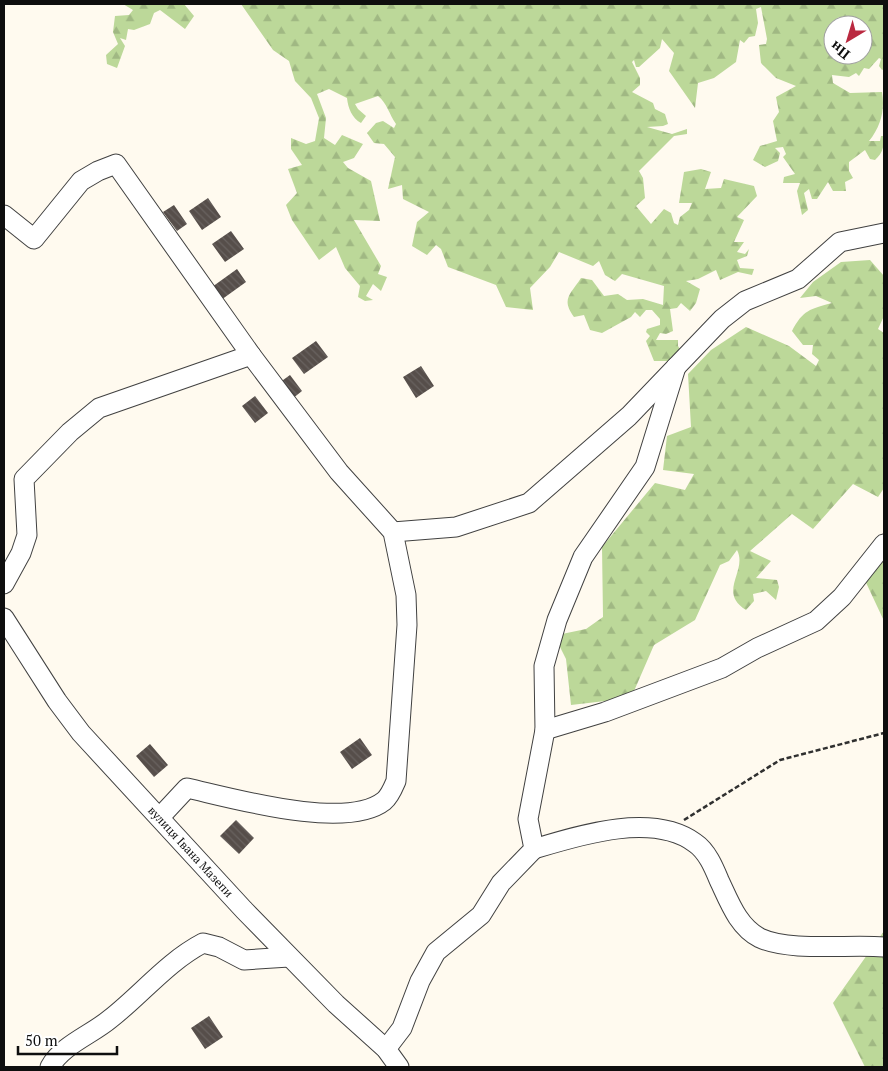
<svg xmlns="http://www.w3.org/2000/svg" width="888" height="1071" viewBox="0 0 888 1071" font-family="'PT Serif',serif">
<defs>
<pattern id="forest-firs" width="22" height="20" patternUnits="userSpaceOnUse" patternTransform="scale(1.25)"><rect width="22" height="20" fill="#bcd899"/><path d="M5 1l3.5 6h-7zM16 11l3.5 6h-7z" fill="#a0b883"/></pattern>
<pattern id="building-back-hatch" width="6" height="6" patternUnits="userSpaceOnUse" patternTransform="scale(1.25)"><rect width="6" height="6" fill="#564e4a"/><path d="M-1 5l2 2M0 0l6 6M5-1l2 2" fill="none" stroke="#696360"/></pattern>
</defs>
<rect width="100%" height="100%" fill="#fffaef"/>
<path fill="url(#forest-firs)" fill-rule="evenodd" d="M 123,4 L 184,4 L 194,16 L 185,29 L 160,10 L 154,13 L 150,24 L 134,30 L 128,29 L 126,40 L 120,38 L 125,46 L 117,68 L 107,64 L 106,55 L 118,44 L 113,32 L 115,16 L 129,15 L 133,10 Z
M 241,4 L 884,4 L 884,69 L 882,70 L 879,66 L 881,59 L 879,58 L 869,69 L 864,68 L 859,76 L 856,73 L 849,77 L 832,75 L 833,83 L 850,93 L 882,92 C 885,110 881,126 869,141 L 880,141 L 881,136 L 884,136 C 884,146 883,153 875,160 L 870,159 L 865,150 L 849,162 L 849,171 L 853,178 L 845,182 L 846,191 L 833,191 L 828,182 L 817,199 L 812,199 L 809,189 L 804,193 L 808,210 L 802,215 L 797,191 L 800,183 L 783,183 L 784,177 L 795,174 L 783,157 L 786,154 L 783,147 L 775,148 L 780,153 L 778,161 L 765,167 L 753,160 L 760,146 L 777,141 L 773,121 L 779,112 L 776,97 L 796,86 L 776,78 L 761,63 L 759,45 L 766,44 L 767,39 L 761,7 L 756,9 L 758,23 L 755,36 L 749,37 L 744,43 L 740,40 L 736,62 L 714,78 L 698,83 L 695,108 L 669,71 L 674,53 L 662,39 L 660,48 L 639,67 L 636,67 L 634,60 L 632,62 L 640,78 L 640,85 L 632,92 L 653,103 L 655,109 L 665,114 L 668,124 L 663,126 L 647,127 L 672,134 L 687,129 L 687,134 L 674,136 L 639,171 L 643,178 L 645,198 L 636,206 L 651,224 L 664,209 L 671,213 L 674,223 L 678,225 L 680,217 L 689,210 L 692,203 L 679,203 L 684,172 L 701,169 L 711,172 L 705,189 L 721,188 L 724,179 L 754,186 L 757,196 L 737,217 L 744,220 L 734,242 L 744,242 L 737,252 L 745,254 L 749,249 L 747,256 L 737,260 L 740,268 L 754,269 L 752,275 L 738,272 L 720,280 L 716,270 L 698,279 L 686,281 L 700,289 L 696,303 L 690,311 L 681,303 L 677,308 L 670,309 L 673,331 L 666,334 L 660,333 L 656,340 L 678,340 L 678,346 L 683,354 L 673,361 L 654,361 L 646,341 L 650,336 L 646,332 L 647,329 L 660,325 L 660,319 L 652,310 L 646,310 L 640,317 L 635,312 L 631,317 L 602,333 L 590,330 L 584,315 L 574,317 C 561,299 570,295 581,278 L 592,280 L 604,296 L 618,294 L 627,300 L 643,299 L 663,305 L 664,286 L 622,274 L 615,281 L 605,275 L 599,261 L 593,266 L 559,252 L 550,267 L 530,288 L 533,310 L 506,307 L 496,285 L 448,267 L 441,249 L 436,245 L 427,255 L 412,246 L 417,222 L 429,212 L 403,199 L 402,185 L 388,189 L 395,157 L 384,144 L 374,143 L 367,133 L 376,123 L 383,121 L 394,128 L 396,124 C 389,114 387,103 378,96 L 355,104 L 358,109 L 366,116 L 361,123 C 352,118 348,108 347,98 L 329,89 L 317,94 L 326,118 L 324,138 L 335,145 L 342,135 L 363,144 L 354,158 L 343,162 L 348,168 L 371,181 L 380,221 L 354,220 L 381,266 L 378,274 L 387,277 L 381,291 L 373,284 L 366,296 L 373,300 L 365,301 L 358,297 L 360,286 L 345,268 L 336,247 L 319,260 L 292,220 L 286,205 L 297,193 L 288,169 L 302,165 L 291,149 L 291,138 L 306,144 L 315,141 L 319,118 L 311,98 L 295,81 L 289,61 L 273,50 ZM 833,25 L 863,25 L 863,55 L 833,55 Z
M 870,260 L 884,276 L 884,316 L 878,329 L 884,333 L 884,488 L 878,497 L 853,484 L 813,529 L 792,514 L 750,551 L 771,561 L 756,578 L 777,580 L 779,587 L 776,600 L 766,591 L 753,594 L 754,601 L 746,610 C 717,592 748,571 737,550 L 729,561 L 720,565 L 695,620 L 654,645 L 631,698 L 571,705 L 566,659 L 558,643 L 562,634 L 586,629 L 603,617 L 602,547 L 655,483 L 685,490 L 694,474 L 663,470 L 667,436 L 691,427 L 688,374 L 711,350 L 746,327 L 789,346 L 816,366 L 819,360 L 812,354 L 813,345 L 803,345 L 792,331 C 803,310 810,309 832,303 L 816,296 L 800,298 L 813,282 L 841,262 Z
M 884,555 L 884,621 L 862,574 Z
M 884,931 L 884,1067 L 865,1067 L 833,1003 Z"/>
<path fill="url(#building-back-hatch)" d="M 208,198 L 221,217 L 202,230 L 189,211 Z
M 174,205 L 187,224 L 177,231 L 163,212 Z
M 231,231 L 244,249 L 225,262 L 212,244 Z
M 237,269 L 246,282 L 221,300 L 212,287 Z
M 316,341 L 328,357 L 304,374 L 292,358 Z
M 421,366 L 434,386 L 416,398 L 403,377 Z
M 290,375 L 302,391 L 292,399 L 279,383 Z
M 255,396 L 268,413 L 255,423 L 242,406 Z
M 360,738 L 372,755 L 352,769 L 340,752 Z
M 150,744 L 168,765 L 154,777 L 136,756 Z
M 236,820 L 254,838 L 239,854 L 220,836 Z
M 209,1016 L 223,1037 L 205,1049 L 191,1028 Z"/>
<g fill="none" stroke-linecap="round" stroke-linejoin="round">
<g stroke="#414141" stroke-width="21">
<g id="minor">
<path d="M 4,215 L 34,239 L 81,181 L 98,171 L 116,164 L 251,355 L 99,408 L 70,432 L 24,479 L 27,535 L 21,553 L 4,584"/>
<path d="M 393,532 L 456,527 L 529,503 L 629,416 L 722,319 L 745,301 L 798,279 L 840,242 L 884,233"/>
<path id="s1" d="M 4,618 L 57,701 L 81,733 L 244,910 L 336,1004 L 386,1049 L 399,1067"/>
<path d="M 545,730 L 605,712 L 722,668 L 757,648 L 816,621 L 842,597 L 884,544"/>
<path d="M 160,817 L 187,788 C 232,798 346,831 384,801 C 390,796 393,788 396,781 L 407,625 L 406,595 L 393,532 L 339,472 L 251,355"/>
<path d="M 534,849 C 580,835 653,812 695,843 C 707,851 714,868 719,880 C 729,901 738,927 760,938 C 790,952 850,944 884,947"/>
<path d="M 386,1049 L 402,1028 L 420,981 L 436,952 L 481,915 L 501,883 L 534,849 L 528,819 L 545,730 L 544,666 L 557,620 L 583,557 L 645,467 L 676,367"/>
<path d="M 50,1067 C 62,1045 91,1035 110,1019 C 142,994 167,962 203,943 L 219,947 L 244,960 L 289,957"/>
</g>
</g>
<path stroke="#303030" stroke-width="2.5" stroke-dasharray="5 2.5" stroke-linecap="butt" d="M 684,820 L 780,760 L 884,733"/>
<use href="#minor" stroke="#fff" stroke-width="19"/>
</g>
<g text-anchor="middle" stroke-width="5" stroke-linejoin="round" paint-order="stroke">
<g font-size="12" fill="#0e0e0e" stroke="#fff">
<text dy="4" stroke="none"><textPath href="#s1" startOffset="300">вулиця Івана Мазепи</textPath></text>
</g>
</g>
<rect width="888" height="1071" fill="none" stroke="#0e0e0e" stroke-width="10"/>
<g transform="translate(848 40) rotate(218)"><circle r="24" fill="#ffffff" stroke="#9f9f9f"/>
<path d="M0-4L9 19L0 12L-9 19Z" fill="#ba2940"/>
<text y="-8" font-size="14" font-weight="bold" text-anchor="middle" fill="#0e0e0e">Пн</text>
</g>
<path d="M18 1046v8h99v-8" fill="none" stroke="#0e0e0e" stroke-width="2.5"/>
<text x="25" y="1046" font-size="15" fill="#0e0e0e" stroke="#ffffff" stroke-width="4" paint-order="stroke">50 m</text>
</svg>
